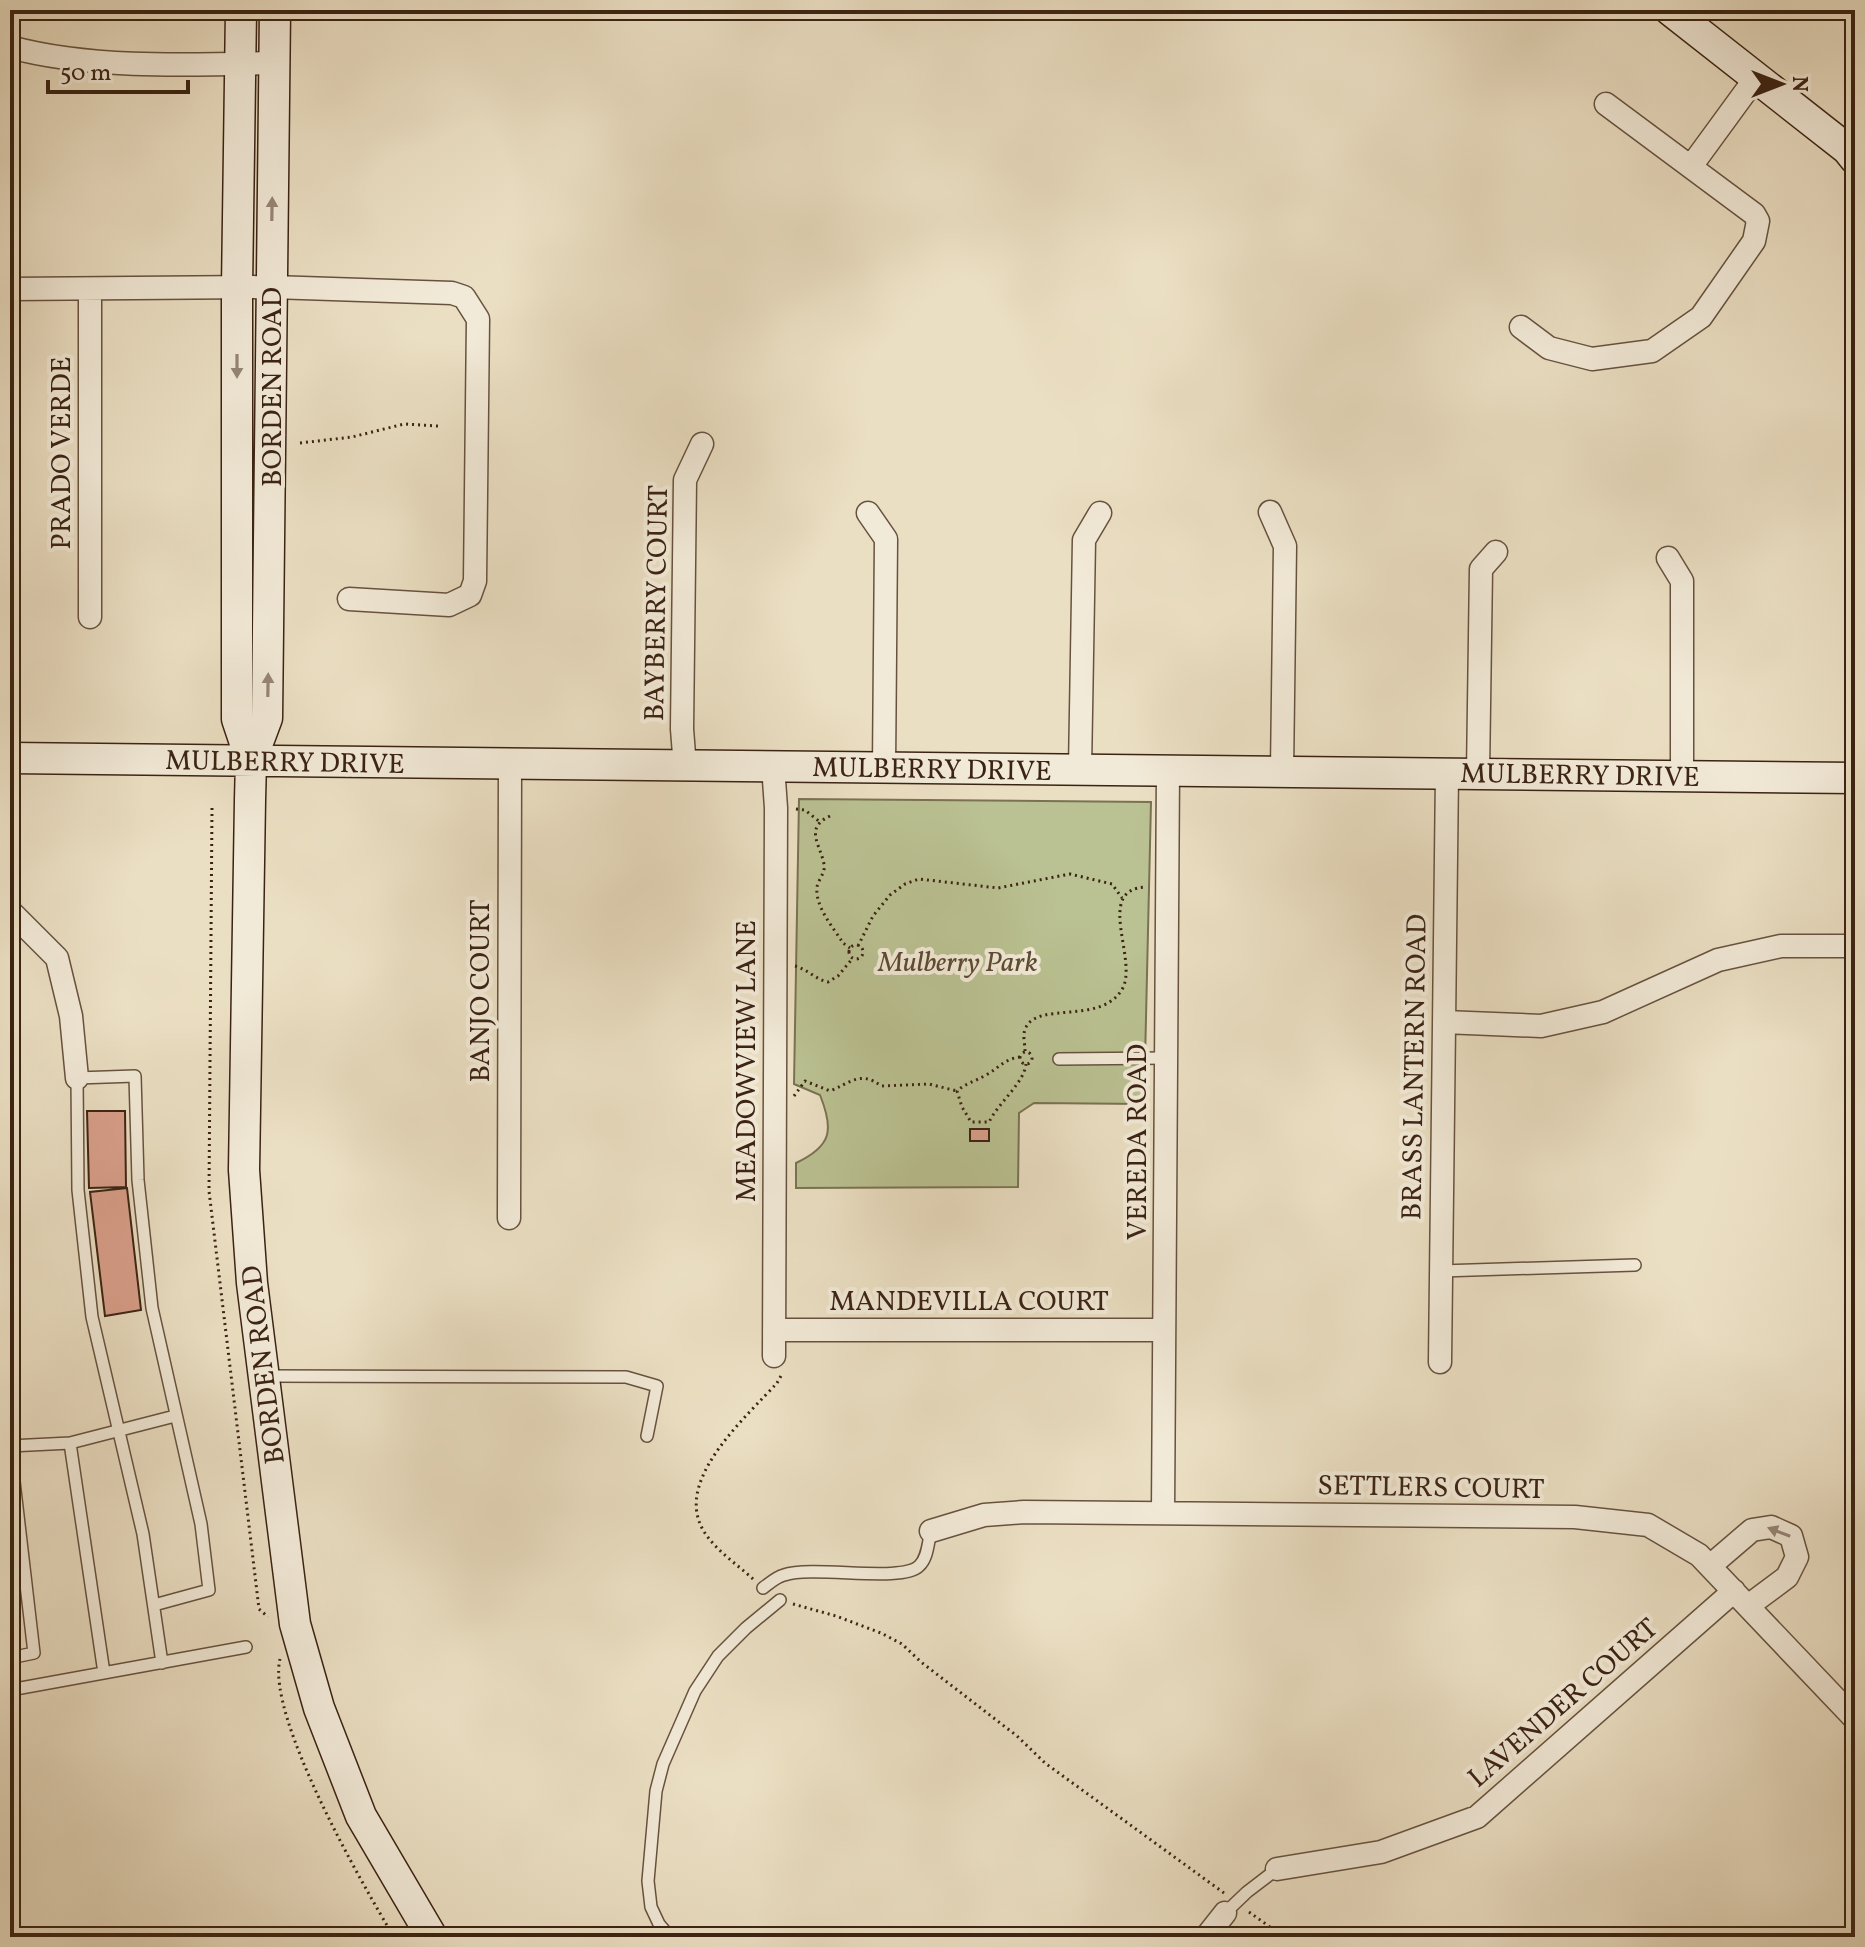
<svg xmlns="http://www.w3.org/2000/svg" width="1865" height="1947" viewBox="0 0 1865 1947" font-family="Vollkorn,serif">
<rect width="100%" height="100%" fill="#ebdfc3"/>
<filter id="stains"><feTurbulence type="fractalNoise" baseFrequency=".0025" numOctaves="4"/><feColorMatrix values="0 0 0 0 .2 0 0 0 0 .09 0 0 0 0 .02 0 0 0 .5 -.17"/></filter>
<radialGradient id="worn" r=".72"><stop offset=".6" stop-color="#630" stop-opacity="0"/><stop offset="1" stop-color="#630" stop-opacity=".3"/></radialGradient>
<path fill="#bac192" stroke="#7a7252" stroke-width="2" d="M 799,799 L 1151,802 L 1144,1104 L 1034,1103 L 1019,1113 L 1018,1187 L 796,1188 L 796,1163 C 832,1146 834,1130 820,1095 L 794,1084 Z"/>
<path fill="#daa08b" stroke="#3b2313" stroke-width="2" d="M 87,1111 L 125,1111 L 126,1187 L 89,1188 Z
M 970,1129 L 989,1129 L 989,1141 L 970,1141 Z
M 127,1188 L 141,1310 L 105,1316 L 90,1192 Z"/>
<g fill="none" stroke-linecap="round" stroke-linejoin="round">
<g stroke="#67523f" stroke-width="14">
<path id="lane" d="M 1059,1059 L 1166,1058
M 1441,1271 L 1635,1265
M 267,1376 L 626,1377 L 657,1386 L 647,1436
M 70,1443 L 104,1673
M 10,1446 L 70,1443 L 175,1416
M 10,1447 L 34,1653 L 10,1658
M 763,1588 C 770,1583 776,1577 784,1575 C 814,1565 902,1583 919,1566 C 928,1558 928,1542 931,1531
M 154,1605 L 209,1590 L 201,1524 L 152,1308 L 138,1180 L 135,1076 L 77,1078 L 78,1190 L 92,1317 L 143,1534 L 162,1663
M 10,1690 L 246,1647
M 1225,1913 L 1247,1892 L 1277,1869
M 670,1937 L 659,1924 L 651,1907 L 648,1881 L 656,1791 L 663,1764 L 695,1691 L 718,1656 L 746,1628 L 780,1600"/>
</g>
<g stroke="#67523f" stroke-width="25">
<path id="street" d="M 10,47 C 90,69 191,65 274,63
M 1692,165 L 1757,76
M 10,289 L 272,287 L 452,293 L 464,297 L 478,319 L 475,581 L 470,595 L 449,605 L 349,599
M 90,289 L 90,617
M 1521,327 L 1549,348 L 1592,359 L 1652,351 L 1701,317 L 1754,241 L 1758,221 L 1754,214 L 1606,104
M 1270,512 L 1285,546 L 1282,771
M 868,513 L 886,539 L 884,767
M 1668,558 L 1682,581 L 1682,775
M 773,766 L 776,808 L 774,1356
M 685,767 L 682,729 L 685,480 L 702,444
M 1080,769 L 1084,540 L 1100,513
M 1478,773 L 1481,569 L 1496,552
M 10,911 L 57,958 L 71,1016 L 77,1078
M 1444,1022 L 1541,1026 L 1603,1012 L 1718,960 L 1781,946 L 1855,946
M 509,1218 L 510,763
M 774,1330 L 1164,1330
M 1440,1362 L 1447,773
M 1163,1513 L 1168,770
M 931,1531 L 984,1515 L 1024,1512 L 1575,1517 L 1648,1525 L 1699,1555 L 1855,1719
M 1710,1566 L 1752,1530 L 1771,1527 L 1791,1536 L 1797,1557 L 1787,1577 L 1748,1606
M 1277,1869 L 1381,1852 L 1477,1817 L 1734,1591
M 1206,1937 L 1225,1913"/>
</g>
<g stroke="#3b2313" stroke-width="33">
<path id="secondary" d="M 241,10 L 237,288 L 237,719 L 251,761
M 275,10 L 267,718 L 251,761 L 250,800 L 244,1170 L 252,1283 L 295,1624 L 319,1708 L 361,1816 L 432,1937
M 1670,10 L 1847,149 L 1855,159
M 10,758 L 1855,778"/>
</g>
<path stroke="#3b2313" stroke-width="3" stroke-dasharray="2 4" stroke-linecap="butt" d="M 300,443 L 352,437 L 404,424 L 438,426
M 212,808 L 209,1191 L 259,1609 L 268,1617
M 796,809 L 805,810 L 820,822
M 830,816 C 804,828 820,844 824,864 C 826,872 818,880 817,887 C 815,907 833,927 843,943 L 850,948
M849 952a7 7 0 1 1 14 0a7 7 0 1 1-14 0Z
M 858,946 L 873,916 L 890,895 L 905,884 L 919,879 L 998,888 L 1070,874 L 1112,884 L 1122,898
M 795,966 C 807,969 815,979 828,982 L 838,976 L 852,959
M 1025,1051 C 1025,1044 1022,1034 1026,1027 C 1039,1002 1099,1024 1121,991 C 1141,963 1092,888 1147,887
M1020 1058a6 6 0 1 1 12 0a6 6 0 1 1-12 0Z
M 1020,1057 C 1004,1059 999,1068 986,1075 C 976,1081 966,1083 957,1091 L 962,1107 L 971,1122 L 989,1122 C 999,1102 1024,1083 1026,1064
M 794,1096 L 805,1081 L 830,1091 C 850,1083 861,1070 881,1086 L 929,1084 L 957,1091
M 753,1579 C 736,1563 707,1545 699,1521 C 682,1473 747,1416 777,1383 L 782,1374
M 793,1604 L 836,1616 L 881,1633 L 902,1644 L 921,1662 L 1017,1736 L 1045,1763 L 1224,1893
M 280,1659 C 266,1716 362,1884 394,1937
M 1249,1912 L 1284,1937"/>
<use href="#lane" stroke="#f2ead8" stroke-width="11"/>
<use href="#street" stroke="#f2ead8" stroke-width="22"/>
<use href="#secondary" stroke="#f2ead8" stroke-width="30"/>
</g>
<defs><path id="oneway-solid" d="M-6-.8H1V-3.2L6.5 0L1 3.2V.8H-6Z" transform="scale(2)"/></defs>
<g fill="#968676">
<use href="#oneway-solid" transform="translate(272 209) rotate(-89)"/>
<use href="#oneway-solid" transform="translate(237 366) rotate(90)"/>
<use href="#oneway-solid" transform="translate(268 685) rotate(-89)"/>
<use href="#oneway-solid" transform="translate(1779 1532) rotate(-159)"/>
</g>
<g text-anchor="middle" stroke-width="8" stroke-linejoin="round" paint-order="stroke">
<g font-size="28" fill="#3b2313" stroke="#f2ead8">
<text transform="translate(271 387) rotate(-90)" y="10">BORDEN ROAD</text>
<text transform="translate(60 453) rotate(-90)" y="10">PRADO VERDE</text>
<text transform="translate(655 603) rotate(-89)" y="10">BAYBERRY COURT</text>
<text transform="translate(285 761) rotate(1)" y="10">MULBERRY DRIVE</text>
<text transform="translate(932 768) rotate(1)" y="10">MULBERRY DRIVE</text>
<text transform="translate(1580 774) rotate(1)" y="10">MULBERRY DRIVE</text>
<text transform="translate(479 991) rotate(-90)" y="10">BANJO COURT</text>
<text transform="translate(745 1061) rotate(-90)" y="10">MEADOWVIEW LANE</text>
<text transform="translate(1413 1067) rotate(-89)" y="10">BRASS LANTERN ROAD</text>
<text transform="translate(1136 1142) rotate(-90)" y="10">VEREDA ROAD</text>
<text x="969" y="1310">MANDEVILLA COURT</text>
<text transform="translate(262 1365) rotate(-97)" y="10">BORDEN ROAD</text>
<text transform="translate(1431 1486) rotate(1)" y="10">SETTLERS COURT</text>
<text transform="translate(1562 1702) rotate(-41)" y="10">LAVENDER COURT</text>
</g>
<g font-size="28" font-style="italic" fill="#5b4a33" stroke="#f2ead8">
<text x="958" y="971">Mulberry Park</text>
</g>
</g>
<rect width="1865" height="1947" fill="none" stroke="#ebdfc3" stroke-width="40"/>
<rect x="12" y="12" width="1841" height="1923" fill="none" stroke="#3b2313" stroke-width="4"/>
<rect x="20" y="20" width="1825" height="1907" fill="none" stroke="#3b2313" stroke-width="2"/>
<g transform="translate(1781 84) rotate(90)" stroke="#f2ead8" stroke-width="6" paint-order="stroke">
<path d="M0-6L14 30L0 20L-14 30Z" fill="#3b2313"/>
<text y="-12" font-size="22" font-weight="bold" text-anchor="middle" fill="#3b2313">N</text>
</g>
<path d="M48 80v12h140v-12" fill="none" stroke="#3b2313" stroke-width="4"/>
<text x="60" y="80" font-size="24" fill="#3b2313" stroke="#f2ead8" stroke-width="6" paint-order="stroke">50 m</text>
<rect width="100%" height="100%" filter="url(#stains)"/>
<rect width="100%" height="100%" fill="url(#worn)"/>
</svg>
